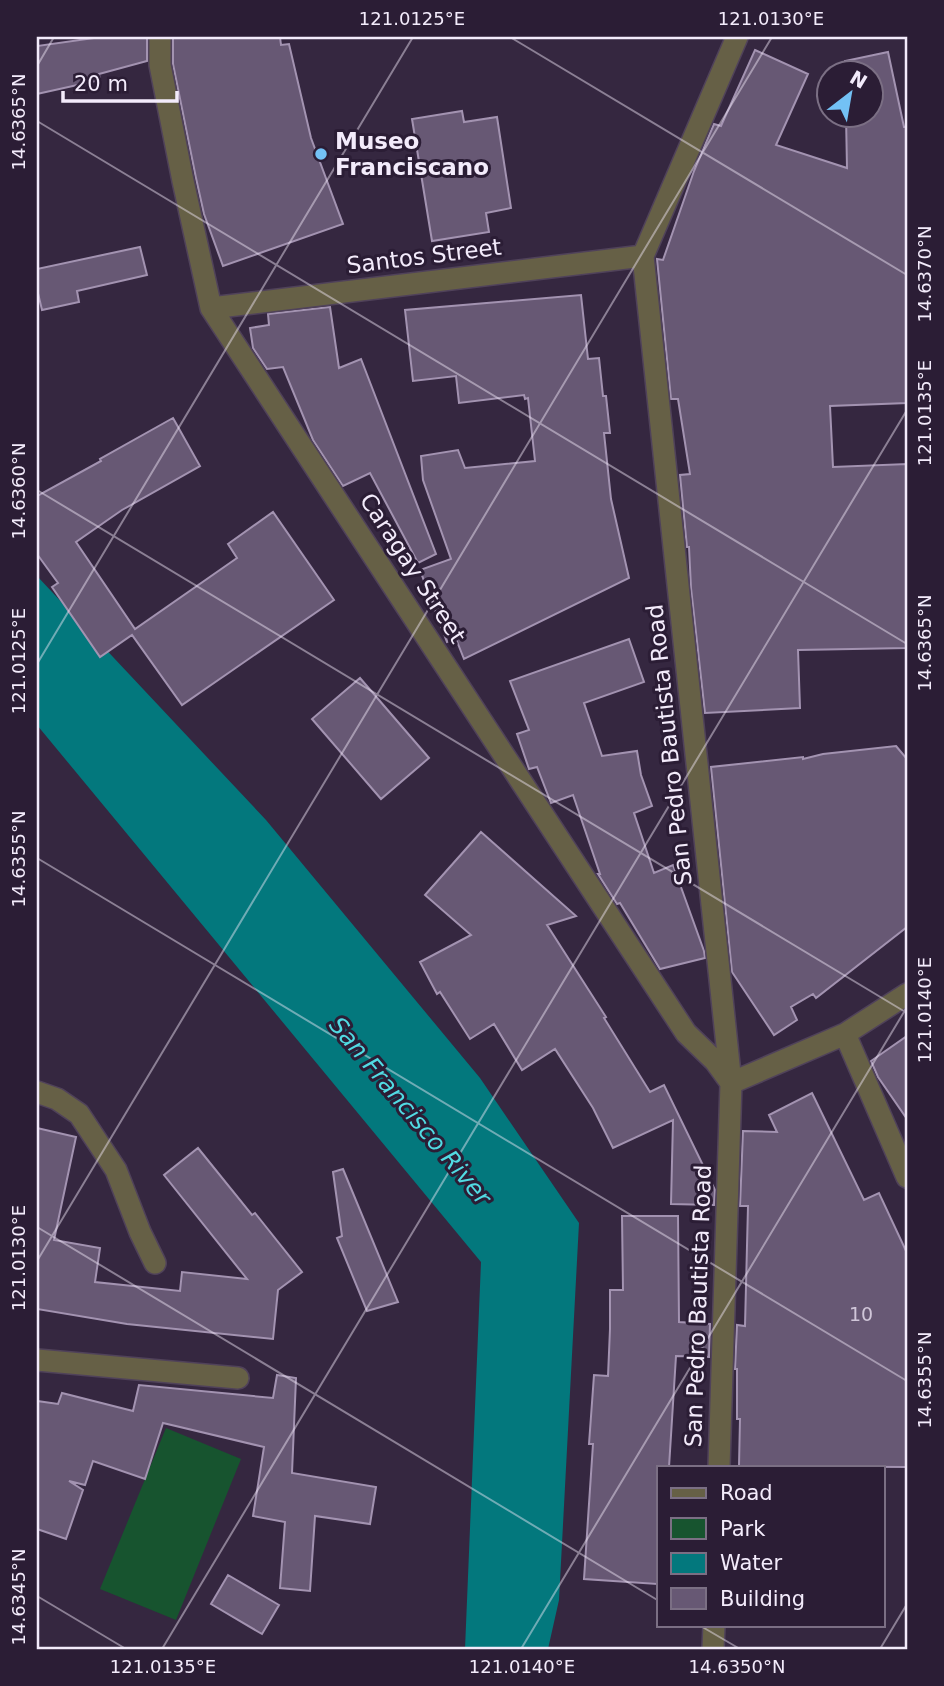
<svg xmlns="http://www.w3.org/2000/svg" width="944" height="1686" viewBox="0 0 944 1686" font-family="'DejaVu Sans',sans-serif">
<rect width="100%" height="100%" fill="#352740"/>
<path fill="#17542f" d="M 166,1428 L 241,1459 L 176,1620 L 100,1589 Z"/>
<path fill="#03787d" d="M 37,576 L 266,820 L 480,1078 L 579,1223 L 559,1600 L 548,1649 L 465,1649 L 481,1262 L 37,725 Z"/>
<path fill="#675874" stroke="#a393b1" stroke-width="2" d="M 101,37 L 147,37 L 147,61 L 99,74 L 100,80 L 37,94 L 37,46 Z
M 173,37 L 280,37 L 281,45 L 289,44 L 311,138 L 343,224 L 223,266 L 204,214 L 196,178 L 173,64 Z
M 755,50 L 808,74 L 776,145 L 847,168 L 846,116 L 871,116 L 871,74 L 846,74 L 845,61 L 888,52 L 904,127 L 907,127 L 907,403 L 830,406 L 833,467 L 907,464 L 907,648 L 798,650 L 800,708 L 705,713 L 691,588 L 689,547 L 687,547 L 680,475 L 690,474 L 678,399 L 671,399 L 657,259 L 663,260 L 694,171 L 714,124 L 721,126 Z
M 462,111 L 464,122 L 497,117 L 511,208 L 486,213 L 489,232 L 432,241 L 412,119 Z
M 140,247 L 147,275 L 77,291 L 79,302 L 42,310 L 37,289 L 37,269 Z
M 581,295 L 588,359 L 599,358 L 603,396 L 606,396 L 610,433 L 604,433 L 611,499 L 629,578 L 464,659 L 456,639 L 447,642 L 420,570 L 451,559 L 423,480 L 421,456 L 458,450 L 465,468 L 535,461 L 528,398 L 525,399 L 524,395 L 459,403 L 456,376 L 413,381 L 405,310 Z
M 330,307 L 339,368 L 361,359 L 436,554 L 418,563 L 370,473 L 343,486 L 313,440 L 283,367 L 267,369 L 253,348 L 250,328 L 269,325 L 268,314 Z
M 173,418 L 200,466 L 122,510 L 76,542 L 135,629 L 237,558 L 228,544 L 273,512 L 334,600 L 182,705 L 132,635 L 100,657 L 52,587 L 58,583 L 37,554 L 37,496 L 101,461 L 100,459 Z
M 629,639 L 644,682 L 584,703 L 602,756 L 637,751 L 641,775 L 652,806 L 634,813 L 654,873 L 673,865 L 704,951 L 705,958 L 660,969 L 620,903 L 617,904 L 598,874 L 600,874 L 573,795 L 551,803 L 537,767 L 529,769 L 517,734 L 529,730 L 510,681 Z
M 360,678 L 429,758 L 381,799 L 312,719 Z
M 896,746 L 907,759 L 907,927 L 816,998 L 813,994 L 791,1007 L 797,1020 L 774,1035 L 732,972 L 711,767 L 803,757 L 803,759 L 823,754 Z
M 481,832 L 576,916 L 547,925 L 606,1017 L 604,1018 L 650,1092 L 664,1085 L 715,1190 L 714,1205 L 671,1204 L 673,1120 L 613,1148 L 593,1108 L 555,1049 L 522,1070 L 494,1024 L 470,1039 L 440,992 L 437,994 L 420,962 L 471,935 L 425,895 Z
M 907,1036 L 907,1119 L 878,1077 L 871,1061 Z
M 812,1093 L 864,1200 L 879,1193 L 907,1253 L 907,1467 L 739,1466 L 740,1419 L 737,1419 L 737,1369 L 735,1369 L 737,1325 L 745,1326 L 748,1206 L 740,1206 L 743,1131 L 777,1132 L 769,1115 Z
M 37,1128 L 76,1137 L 54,1240 L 100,1248 L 95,1282 L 180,1291 L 182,1272 L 247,1279 L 164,1175 L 198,1148 L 252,1215 L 255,1213 L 302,1272 L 278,1290 L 273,1339 L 127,1324 L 37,1309 Z
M 343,1169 L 398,1302 L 367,1311 L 337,1238 L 342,1236 L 333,1172 Z
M 622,1216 L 678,1216 L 679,1322 L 710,1324 L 709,1357 L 676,1356 L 669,1467 L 659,1467 L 657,1584 L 584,1579 L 593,1444 L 589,1444 L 594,1375 L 608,1376 L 610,1329 L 610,1290 L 623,1290 Z
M 277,1375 L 296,1378 L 292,1473 L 376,1487 L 370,1524 L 315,1516 L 310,1591 L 280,1588 L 285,1522 L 253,1516 L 264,1447 L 163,1423 L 145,1479 L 93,1461 L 85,1485 L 69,1481 L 83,1490 L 66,1539 L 37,1529 L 37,1401 L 58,1404 L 62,1393 L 133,1411 L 139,1385 L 273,1398 Z
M 228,1575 L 279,1605 L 262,1634 L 211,1604 Z"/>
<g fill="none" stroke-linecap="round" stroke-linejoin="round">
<g stroke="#50425a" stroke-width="24">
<path id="minor" d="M 160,37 L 160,65 L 183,181 L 211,308 L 686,1033 L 715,1061 L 731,1083 L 845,1034 L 907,994
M 211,308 L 643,256
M 845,1034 L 907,1177
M 37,1092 L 57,1099 L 79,1114 L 116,1170 L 140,1232 L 155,1263
M 37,1360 L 238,1378
M 719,1467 L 731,1083 L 643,256 L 737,37
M 713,1649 L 714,1625"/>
</g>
<use href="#minor" stroke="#666046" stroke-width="21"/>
</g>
<path fill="none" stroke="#f3ebfb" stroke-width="2" stroke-opacity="0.45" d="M 510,37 L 907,275M 37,66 L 54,37M 37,121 L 907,644M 37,490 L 907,1013M 37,664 L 413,37M 37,858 L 907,1381M 37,1227 L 659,1601M 37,1261 L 772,37M 37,1596 L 126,1649M 699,1625 L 740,1649M 162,1649 L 907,410M 521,1649 L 907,1007M 880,1649 L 907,1604"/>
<circle fill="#73c1f5" stroke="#2b1d35" stroke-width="2.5" cx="321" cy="154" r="7"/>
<g text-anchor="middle" stroke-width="6" stroke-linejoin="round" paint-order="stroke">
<g font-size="19" fill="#d0c6d9">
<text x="861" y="1321">10</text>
</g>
<g font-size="23" font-weight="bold" fill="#f3ebfb" stroke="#2b1d35" text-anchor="start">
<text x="335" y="149">Museo<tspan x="335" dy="26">Franciscano</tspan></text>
</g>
<g font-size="23" fill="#f3ebfb" stroke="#2b1d35">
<text transform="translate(424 256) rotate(-7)" y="8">Santos Street</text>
<text transform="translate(413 568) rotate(57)" y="8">Caragay Street</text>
<text transform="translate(669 745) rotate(-96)" y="8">San Pedro Bautista Road</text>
<text transform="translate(698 1306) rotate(-88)" y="8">San Pedro Bautista Road</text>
</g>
<g font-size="24" font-style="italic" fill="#51dbe3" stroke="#2b1d35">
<text transform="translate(410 1111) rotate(50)" y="8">San Francisco River</text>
</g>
</g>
<rect width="944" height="1686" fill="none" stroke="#2b1d35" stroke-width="77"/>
<rect x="657" y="1466" width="228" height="161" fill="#2b1d35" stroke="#7b6f84" stroke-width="2"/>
<rect x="671" y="1488" width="35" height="10" fill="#666046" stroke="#7b6f84" stroke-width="2"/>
<text x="720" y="1500" font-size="21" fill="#f3ebfb">Road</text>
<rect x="671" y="1518" width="35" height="21" fill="#17542f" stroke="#7b6f84" stroke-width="2"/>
<text x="720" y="1536" font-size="21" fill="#f3ebfb">Park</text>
<rect x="671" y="1553" width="35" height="21" fill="#03787d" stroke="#7b6f84" stroke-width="2"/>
<text x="720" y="1570" font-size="21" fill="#f3ebfb">Water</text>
<rect x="671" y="1588" width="35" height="21" fill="#675874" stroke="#7b6f84" stroke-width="2"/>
<text x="720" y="1606" font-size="21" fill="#f3ebfb">Building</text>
<g transform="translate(850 94) rotate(31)"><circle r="33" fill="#2b1d35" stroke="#7b6f84" stroke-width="2"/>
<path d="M0-5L12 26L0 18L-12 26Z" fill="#73c1f5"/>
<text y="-10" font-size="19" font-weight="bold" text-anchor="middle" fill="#f3ebfb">N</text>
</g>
<path d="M63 91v10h114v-10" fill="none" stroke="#f3ebfb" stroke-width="3.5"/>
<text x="74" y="91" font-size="21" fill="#f3ebfb" stroke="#2b1d35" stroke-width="5" paint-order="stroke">20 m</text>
<rect x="38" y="38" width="868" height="1610" fill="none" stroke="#f3ebfb" stroke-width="2.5"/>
<g font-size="18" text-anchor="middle" fill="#f3ebfb">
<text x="412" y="25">121.0125°E</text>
<text x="771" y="25">121.0130°E</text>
<text transform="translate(19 122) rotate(-90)" y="6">14.6365°N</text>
<text transform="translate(925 274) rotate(-90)" y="6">14.6370°N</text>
<text transform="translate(925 413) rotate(-90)" y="6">121.0135°E</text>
<text transform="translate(19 491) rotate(-90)" y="6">14.6360°N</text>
<text transform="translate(925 643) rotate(-90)" y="6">14.6365°N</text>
<text transform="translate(19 661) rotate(-90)" y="6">121.0125°E</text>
<text transform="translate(19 859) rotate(-90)" y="6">14.6355°N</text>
<text transform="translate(925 1010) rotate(-90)" y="6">121.0140°E</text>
<text transform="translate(19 1258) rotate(-90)" y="6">121.0130°E</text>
<text transform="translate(925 1380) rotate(-90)" y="6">14.6355°N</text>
<text transform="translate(19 1597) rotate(-90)" y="6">14.6345°N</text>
<text x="163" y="1673">121.0135°E</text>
<text x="522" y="1673">121.0140°E</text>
<text x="737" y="1673">14.6350°N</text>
</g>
</svg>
